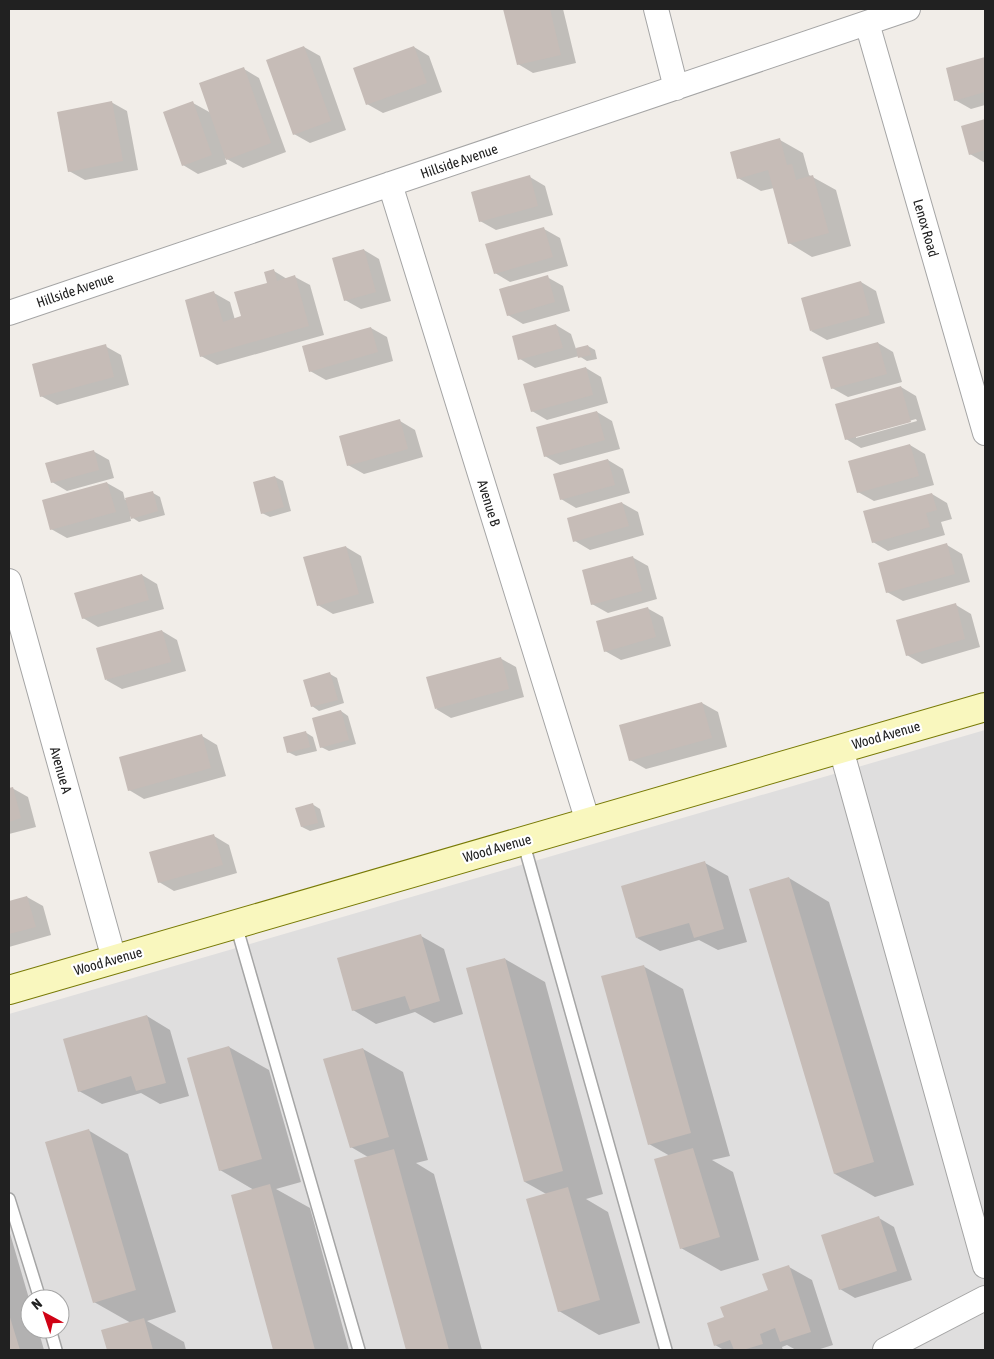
<svg xmlns="http://www.w3.org/2000/svg" width="994" height="1359" viewBox="0 0 994 1359" font-family="'Asap Condensed',sans-serif">
<rect width="100%" height="100%" fill="#f1ede8"/>
<path fill="#dfdede" fill-rule="evenodd" d="M 985,730 L 985,1350 L 9,1350 L 9,1014 ZM 30,1299 L 60,1299 L 60,1329 L 30,1329 Z"/>
<path fill="#0003" fill-rule="evenodd" d="M 504,9 L 563,9 L 576,63 L 533,73 L 518,64 Z
M 304,47 L 320,56 L 346,130 L 310,143 L 294,134 Z
M 414,47 L 429,56 L 442,92 L 383,113 L 367,104 Z
M 985,58 L 985,105 L 971,109 L 955,100 L 947,69 Z
M 244,69 L 259,78 L 286,152 L 243,168 L 225,158 L 227,164 L 198,174 L 183,165 L 193,103 L 211,113 Z
M 111,102 L 127,111 L 138,170 L 85,180 L 69,171 Z
M 985,120 L 985,163 L 970,154 L 963,127 Z
M 780,140 L 803,153 L 809,175 L 836,190 L 851,246 L 812,257 L 789,243 L 774,188 L 761,191 L 738,178 Z
M 530,177 L 545,186 L 553,215 L 496,230 L 480,221 Z
M 544,229 L 560,238 L 568,266 L 510,282 L 495,273 Z
M 364,250 L 379,259 L 391,301 L 361,309 L 345,300 Z
M 274,271 L 287,279 L 295,277 L 310,285 L 324,335 L 217,365 L 201,356 L 214,293 L 230,302 L 235,320 L 243,317 L 268,284 Z
M 547,277 L 563,286 L 570,311 L 523,324 L 508,315 Z
M 861,282 L 876,291 L 885,323 L 827,340 L 811,331 Z
M 556,325 L 571,334 L 576,349 L 588,346 L 595,350 L 597,359 L 587,361 L 579,356 L 535,368 L 520,359 Z
M 371,328 L 387,337 L 393,361 L 326,380 L 310,371 Z
M 878,343 L 893,352 L 902,382 L 848,397 L 832,388 Z
M 105,346 L 121,355 L 129,385 L 57,405 L 41,396 Z
M 586,368 L 601,377 L 608,403 L 547,420 L 532,411 Z
M 901,387 L 916,396 L 926,430 L 861,448 L 846,439 ZM 916,419 L 917,421 L 856,438 L 856,436 Z
M 597,412 L 612,421 L 620,449 L 560,465 L 545,456 Z
M 400,421 L 415,430 L 423,457 L 364,474 L 348,465 Z
M 910,445 L 925,454 L 934,485 L 874,501 L 858,492 Z
M 93,451 L 109,460 L 114,478 L 67,491 L 52,482 Z
M 608,460 L 623,469 L 630,493 L 576,508 L 561,499 Z
M 275,477 L 283,481 L 291,511 L 270,517 L 262,513 Z
M 107,483 L 123,492 L 125,500 L 153,493 L 160,497 L 165,515 L 139,522 L 130,516 L 131,521 L 67,538 L 51,529 L 43,501 Z
M 932,494 L 947,503 L 952,519 L 941,522 L 945,535 L 888,551 L 873,542 Z
M 622,503 L 638,512 L 644,535 L 590,550 L 575,541 Z
M 947,545 L 962,554 L 970,582 L 903,601 L 887,592 Z
M 346,547 L 361,556 L 374,603 L 333,614 L 318,605 Z
M 632,557 L 648,566 L 657,599 L 608,613 L 592,604 Z
M 142,575 L 157,584 L 164,609 L 98,627 L 83,618 Z
M 956,605 L 971,614 L 980,647 L 922,664 L 907,655 Z
M 647,608 L 663,617 L 671,646 L 621,660 L 605,651 Z
M 162,631 L 177,640 L 186,671 L 122,689 L 106,680 Z
M 500,658 L 516,667 L 524,697 L 451,718 L 436,709 Z
M 330,674 L 337,678 L 344,703 L 319,711 L 312,706 Z
M 702,703 L 718,712 L 727,747 L 646,769 L 630,760 Z
M 341,711 L 348,716 L 356,744 L 329,751 L 321,747 Z
M 305,732 L 313,737 L 317,751 L 296,756 L 288,752 Z
M 202,736 L 217,745 L 226,776 L 144,799 L 129,790 Z
M 12,788 L 28,797 L 36,827 L 9,834 L 9,790 Z
M 312,804 L 320,809 L 325,827 L 310,831 L 302,827 Z
M 214,836 L 229,845 L 237,873 L 174,891 L 159,882 Z
M 705,863 L 728,876 L 747,942 L 718,950 L 699,940 L 660,951 L 637,938 Z
M 789,878 L 829,902 L 914,1185 L 875,1197 L 835,1174 Z
M 27,897 L 43,906 L 51,935 L 9,947 L 9,902 Z
M 421,936 L 444,949 L 463,1014 L 434,1023 L 415,1012 L 376,1024 L 353,1010 Z
M 505,959 L 545,982 L 603,1194 L 586,1199 L 608,1212 L 640,1323 L 599,1335 L 559,1311 L 548,1195 L 525,1182 Z
M 643,966 L 683,989 L 730,1156 L 712,1160 L 733,1172 L 759,1260 L 721,1271 L 681,1248 L 670,1156 L 649,1144 Z
M 147,1016 L 170,1030 L 189,1096 L 160,1104 L 141,1093 L 102,1104 L 79,1091 Z
M 229,1047 L 269,1070 L 301,1182 L 276,1189 L 310,1208 L 349,1350 L 274,1350 L 232,1196 L 254,1190 L 220,1170 Z
M 363,1049 L 403,1072 L 428,1160 L 416,1163 L 434,1174 L 482,1350 L 408,1350 L 356,1161 L 368,1157 L 351,1147 Z
M 88,1130 L 128,1154 L 176,1312 L 147,1321 L 184,1342 L 186,1350 L 108,1350 L 103,1331 L 131,1323 L 94,1302 Z
M 879,1218 L 894,1227 L 912,1280 L 855,1298 L 840,1289 Z
M 9,1230 L 30,1302 L 30,1329 L 38,1329 L 44,1350 L 9,1350 Z
M 789,1267 L 812,1280 L 833,1345 L 817,1350 L 796,1350 L 787,1345 L 782,1347 L 783,1350 L 724,1350 L 715,1345 L 726,1318 L 770,1291 Z"/>
<path fill="#c6bcb7" d="M 503,9 L 550,9 L 561,55 L 517,65 Z
M 304,46 L 331,121 L 293,135 L 266,60 Z
M 414,46 L 427,83 L 366,105 L 353,68 Z
M 985,57 L 985,92 L 954,101 L 946,68 Z
M 244,67 L 271,143 L 226,160 L 199,83 Z
M 112,101 L 123,161 L 68,172 L 57,112 Z
M 193,101 L 212,155 L 182,166 L 163,112 Z
M 985,119 L 985,150 L 969,155 L 961,126 Z
M 780,138 L 787,165 L 792,164 L 796,180 L 813,175 L 829,233 L 788,244 L 768,170 L 737,179 L 730,152 Z
M 530,175 L 538,206 L 479,222 L 471,192 Z
M 544,227 L 553,257 L 494,274 L 485,244 Z
M 364,249 L 376,292 L 344,301 L 332,258 Z
M 274,269 L 277,281 L 295,275 L 309,326 L 200,357 L 185,300 L 214,291 L 223,322 L 241,316 L 234,292 L 267,283 L 264,272 Z
M 548,275 L 555,302 L 507,316 L 499,289 Z
M 861,281 L 870,315 L 810,331 L 801,298 Z
M 556,324 L 563,348 L 518,360 L 512,336 Z
M 371,327 L 378,352 L 309,372 L 302,346 Z
M 878,342 L 887,374 L 831,389 L 822,357 Z
M 106,344 L 114,377 L 40,397 L 32,364 Z
M 588,345 L 591,355 L 578,358 L 576,348 Z
M 586,367 L 593,395 L 531,412 L 523,384 Z
M 901,386 L 911,422 L 845,440 L 835,404 Z
M 597,411 L 605,440 L 544,457 L 536,427 Z
M 400,419 L 408,449 L 347,466 L 339,436 Z
M 910,444 L 919,476 L 857,493 L 848,461 Z
M 94,450 L 99,470 L 51,483 L 45,463 Z
M 608,459 L 615,485 L 560,500 L 553,474 Z
M 275,476 L 284,507 L 261,514 L 253,482 Z
M 107,482 L 116,512 L 50,530 L 42,500 Z
M 153,491 L 158,511 L 131,519 L 125,498 Z
M 932,493 L 937,510 L 926,513 L 930,527 L 872,543 L 863,511 Z
M 622,502 L 629,526 L 573,542 L 567,518 Z
M 947,543 L 955,574 L 886,593 L 878,563 Z
M 346,546 L 359,594 L 317,606 L 303,557 Z
M 633,556 L 642,591 L 591,605 L 582,570 Z
M 142,574 L 149,600 L 82,619 L 74,593 Z
M 956,603 L 965,639 L 906,656 L 896,620 Z
M 648,607 L 656,637 L 604,652 L 596,621 Z
M 162,630 L 171,662 L 105,680 L 96,648 Z
M 501,657 L 509,689 L 435,709 L 426,677 Z
M 330,672 L 338,700 L 311,707 L 303,680 Z
M 702,702 L 712,738 L 629,761 L 619,725 Z
M 341,710 L 349,740 L 320,748 L 312,718 Z
M 306,731 L 310,747 L 287,753 L 283,737 Z
M 202,734 L 211,768 L 128,791 L 119,757 Z
M 13,787 L 21,818 L 9,822 L 9,788 Z
M 313,803 L 318,823 L 301,827 L 295,808 Z
M 214,834 L 223,865 L 158,883 L 149,852 Z
M 705,861 L 724,929 L 694,938 L 689,923 L 636,938 L 621,886 Z
M 789,877 L 874,1162 L 834,1174 L 749,889 Z
M 27,896 L 36,927 L 9,934 L 9,901 Z
M 421,934 L 440,1001 L 410,1010 L 405,996 L 352,1011 L 337,958 Z
M 505,958 L 563,1171 L 524,1182 L 466,968 Z
M 644,965 L 691,1133 L 648,1145 L 601,976 Z
M 147,1015 L 166,1083 L 136,1091 L 131,1076 L 78,1092 L 63,1039 Z
M 229,1046 L 262,1159 L 219,1171 L 187,1058 Z
M 363,1048 L 389,1137 L 350,1148 L 323,1059 Z
M 89,1129 L 136,1290 L 93,1303 L 45,1142 Z
M 693,1148 L 720,1237 L 680,1249 L 654,1159 Z
M 394,1149 L 449,1350 L 406,1350 L 354,1160 Z
M 270,1184 L 315,1350 L 273,1350 L 231,1195 Z
M 568,1187 L 600,1300 L 558,1312 L 526,1199 Z
M 879,1216 L 897,1271 L 839,1290 L 821,1235 Z
M 789,1265 L 811,1332 L 780,1342 L 775,1328 L 760,1334 L 763,1344 L 743,1350 L 734,1350 L 730,1340 L 714,1346 L 707,1323 L 724,1317 L 720,1307 L 768,1290 L 762,1274 Z
M 9,1314 L 20,1350 L 9,1350 Z
M 144,1318 L 153,1350 L 107,1350 L 101,1330 Z"/>
<g fill="none" stroke-linecap="round" stroke-linejoin="round">
<g stroke="#a5a5a5" stroke-width="14">
<path id="lane" d="M 523,841 L 666,1350
M 236,925 L 359,1350
M 9,1199 L 40,1299
M 50,1329 L 56,1350"/>
</g>
<g stroke="#a5a5a5" stroke-width="26">
<path id="street" d="M 656,9 L 676,88
M 867,23 L 985,433
M 390,184 L 588,822
M 9,313 L 908,9
M 9,581 L 114,959
M 841,749 L 985,1266
M 885,1350 L 985,1298"/>
</g>
<g stroke="#787a06" stroke-width="30">
<path id="secondary" d="M 9,990 L 985,707"/>
</g>
<use href="#lane" stroke="#fff" stroke-width="11"/>
<use href="#street" stroke="#fff" stroke-width="24"/>
<use href="#secondary" stroke="#f9f7be" stroke-width="28"/>
</g>
<g text-anchor="middle" stroke-width="4.5" stroke-linejoin="round" paint-order="stroke">
<g font-size="14" fill="#212121" stroke="#fff">
<text transform="translate(459 161) rotate(-19)" y="5">Hillside Avenue</text>
<text transform="translate(926 228) rotate(74)" y="5">Lenox Road</text>
<text transform="translate(75 290) rotate(-19)" y="5">Hillside Avenue</text>
<text transform="translate(489 503) rotate(73)" y="5">Avenue B</text>
<text transform="translate(886 735) rotate(-16)" y="5">Wood Avenue</text>
<text transform="translate(61 770) rotate(74)" y="5">Avenue A</text>
<text transform="translate(497 848) rotate(-16)" y="5">Wood Avenue</text>
<text transform="translate(108 961) rotate(-16)" y="5">Wood Avenue</text>
</g>
</g>
<rect width="994" height="1359" fill="none" stroke="#212121" stroke-width="20"/>
<g transform="translate(45 1314) rotate(320)"><circle r="24" fill="#ffffff" stroke="#a6a6a6"/>
<path d="M0-4L9 19L0 12L-9 19Z" fill="#d00215"/>
<text y="-8" font-size="14" font-weight="bold" text-anchor="middle" fill="#212121">N</text>
</g>
</svg>
